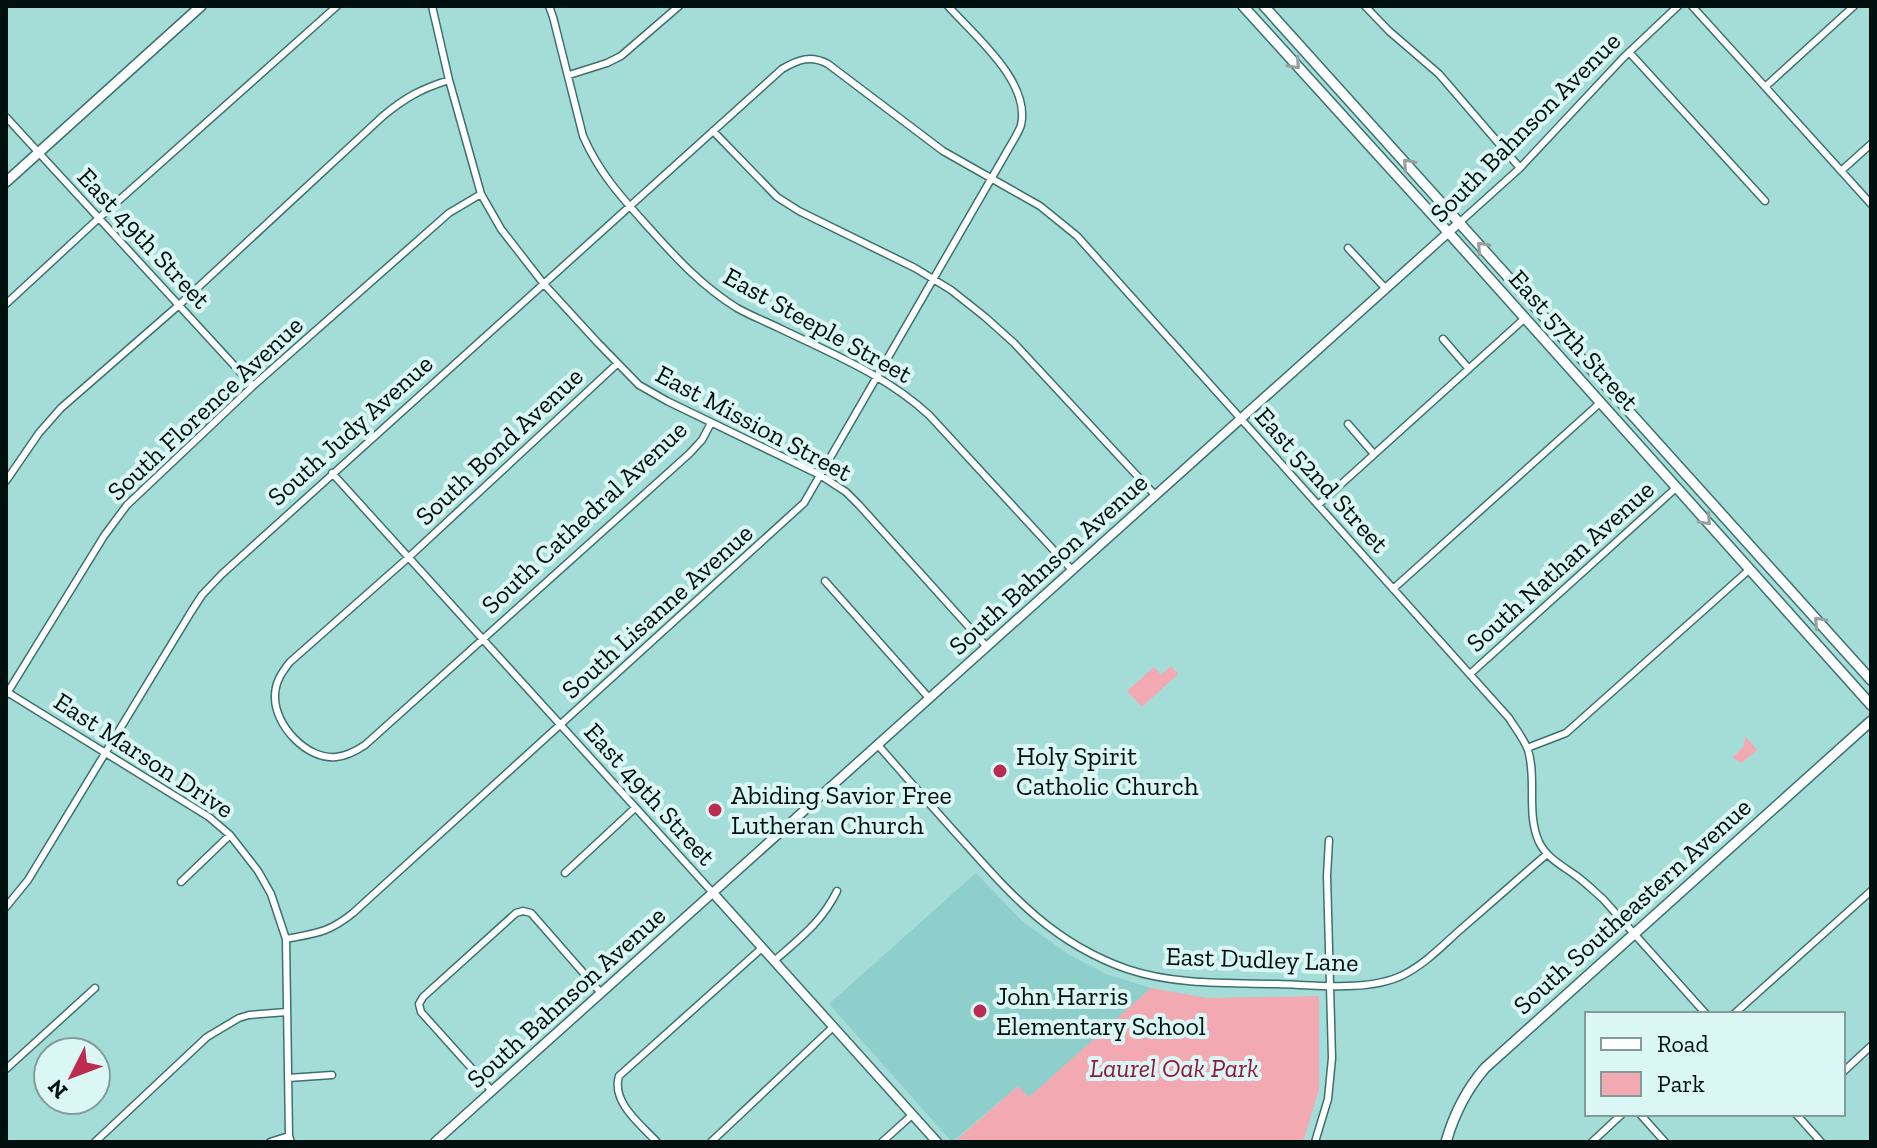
<svg xmlns="http://www.w3.org/2000/svg" width="1877" height="1148" viewBox="0 0 1877 1148" font-family="'Zilla Slab',serif">
<rect width="100%" height="100%" fill="#a4dcd8"/>
<path fill="#8fcfcb" d="M 976,873 L 1023,922 L 1068,954 L 1106,974 L 1151,988 L 1029,1098 L 1018,1086 L 952,1142 L 829,1004 Z"/>
<path fill="#f2a9b2" d="M 1171,666 L 1178,674 L 1142,707 L 1127,691 L 1154,667 L 1161,675 Z
M 1745,736 L 1757,750 L 1743,762 L 1738,762 L 1733,757 L 1744,746 Z
M 1151,988 L 1207,998 L 1319,996 L 1319,1089 L 1303,1142 L 954,1142 L 1018,1086 L 1029,1097 Z"/>
<g fill="none" stroke-linecap="round" stroke-linejoin="round">
<g stroke="#3c716e" stroke-width="9">
<path id="minor" d="M 432,6 L 449,80 L 481,194 L 501,229 L 543,283 L 598,343 L 639,385 L 667,401 L 820,475 L 846,492 L 859,505 L 987,647
M 549,6 L 553,17 L 583,136 C 600,175 624,200 651,230 C 677,259 703,287 737,308 C 751,316 767,322 781,329 C 833,354 887,376 929,415 L 1072,570
M 1365,6 L 1389,31 L 1439,74 L 1520,168
M 1692,6 L 1871,204
M 1629,52 L 1765,201
M 569,75 L 607,63 L 621,56 L 679,6
M 1765,87 L 1854,6
M 6,117 L 253,386
M 713,131 L 777,197 L 799,211 L 915,268 L 951,290 L 985,317 L 1014,343 L 1155,495
M 1841,171 L 1871,144
M 1460,222 L 1520,168 L 1623,58 L 1678,6
M 1348,248 L 1386,289
M 6,304 L 99,218 L 337,6
M 1443,339 L 1469,369
M 617,364 L 409,557 L 290,662 C 282,672 275,682 275,696 C 274,725 307,760 336,757 C 347,756 356,751 365,745 L 689,454 L 702,440 L 711,423
M 1348,424 L 1374,454
M 332,473 L 713,893
M 6,481 L 39,433 L 61,408 L 179,305 L 383,116 C 406,97 421,89 449,80
M 1318,505 L 1525,318
M 825,581 L 929,698
M 1393,589 L 1601,402
M 1470,674 L 1677,487
M 7,692 L 209,817 L 230,835 L 258,871 L 271,894 L 286,939 L 289,1136 L 291,1142
M 6,695 L 104,536 L 127,505 L 253,386 L 449,213 L 481,194
M 877,744 C 905,776 933,808 962,840 C 1012,896 1053,943 1127,969 C 1174,985 1228,983 1277,984 C 1315,985 1369,992 1403,975 C 1425,964 1442,946 1460,930 C 1489,905 1518,879 1547,854
M 1527,748 L 1566,733 L 1750,569
M 565,873 L 635,808
M 181,882 L 230,835
M 6,907 L 28,880 L 191,612 L 202,595 L 222,574 L 782,69 C 799,59 811,55 828,64 L 943,151 L 1040,206 L 1077,236 L 1509,718 C 1515,728 1524,739 1528,750 C 1537,779 1526,813 1539,842 C 1547,858 1561,865 1575,875 C 1585,882 1594,891 1603,899 L 1706,1014
M 286,939 C 317,933 328,933 353,913 L 804,503 L 1009,148 C 1013,141 1019,132 1021,125 C 1031,82 974,35 948,6
M 774,961 C 799,939 822,922 837,891
M 1734,1014 L 1871,891
M 6,1069 L 95,988
M 1843,1072 L 1871,1046
M 288,1078 L 332,1075
M 492,1091 L 421,1012 L 419,1004 L 423,997 L 516,913 L 523,911 L 531,913 L 601,993
M 1640,1114 L 1665,1142
M 1796,1114 L 1821,1142
M 95,1142 L 207,1037 L 239,1018 L 249,1015 L 287,1012
M 270,1142 L 289,1136
M 657,1142 C 641,1125 611,1102 619,1076 L 762,948
M 711,1142 L 833,1027
M 882,1142 L 912,1115
M 1315,1142 L 1328,1099 L 1332,1058 L 1327,876 L 1329,840
M 1592,1142 L 1622,1114"/>
</g>
<g stroke="#3c716e" stroke-width="11">
<path id="tertiary" d="M 713,893 L 937,1142
M 435,1142 L 1460,222"/>
</g>
<g stroke="#3c716e" stroke-width="12">
<path id="secondary" d="M 1243,6 L 1448,232 L 1871,705
M 1264,6 L 1871,680
M 6,182 L 201,6
M 1446,1142 C 1454,1114 1466,1090 1485,1068 L 1871,721"/>
</g>
<use href="#minor" stroke="#fff" stroke-width="6"/>
<use href="#tertiary" stroke="#fff" stroke-width="8"/>
<use href="#secondary" stroke="#fff" stroke-width="9"/>
</g>
<defs><path id="oneway-chevron" d="M-2-3.5L2.5 0L-2 3.5" fill="none" stroke-width="1.6" stroke-linecap="round" stroke-linejoin="round" transform="scale(2)"/></defs>
<g stroke="#999f9f">
<use href="#oneway-chevron" transform="translate(1295 64) rotate(48)"/>
<use href="#oneway-chevron" transform="translate(1408 164) rotate(-132)"/>
<use href="#oneway-chevron" transform="translate(1482 247) rotate(-132)"/>
<use href="#oneway-chevron" transform="translate(1706 520) rotate(48)"/>
<use href="#oneway-chevron" transform="translate(1819 622) rotate(-132)"/>
</g>
<g fill="#bc2c51" stroke="#dbf7f5" stroke-width="3">
<circle cx="1000" cy="771" r="8"/>
<circle cx="715" cy="810" r="8"/>
<circle cx="980" cy="1011" r="8"/>
</g>
<g text-anchor="middle" stroke-width="8" stroke-linejoin="round" paint-order="stroke">
<g font-size="26" fill="#00100f" stroke="#dbf7f5">
<text transform="translate(1525 127) rotate(-45)" y="9">South Bahnson Avenue</text>
<text transform="translate(144 238) rotate(47)" y="9">East 49th Street</text>
<text transform="translate(818 325) rotate(29)" y="9">East Steeple Street</text>
<text transform="translate(1574 340) rotate(48)" y="9">East 57th Street</text>
<text transform="translate(205 408) rotate(-43)" y="9">South Florence Avenue</text>
<text transform="translate(754 423) rotate(28)" y="9">East Mission Street</text>
<text transform="translate(350 430) rotate(-42)" y="9">South Judy Avenue</text>
<text transform="translate(499 446) rotate(-43)" y="9">South Bond Avenue</text>
<text transform="translate(1322 480) rotate(48)" y="9">East 52nd Street</text>
<text transform="translate(584 517) rotate(-43)" y="9">South Cathedral Avenue</text>
<text transform="translate(1048 564) rotate(-42)" y="9">South Bahnson Avenue</text>
<text transform="translate(1560 566) rotate(-42)" y="9">South Nathan Avenue</text>
<text transform="translate(657 611) rotate(-42)" y="9">South Lisanne Avenue</text>
<text transform="translate(144 755) rotate(33)" y="9">East Marson Drive</text>
<text transform="translate(650 794) rotate(48)" y="9">East 49th Street</text>
<text transform="translate(1632 906) rotate(-42)" y="9">South Southeastern Avenue</text>
<text transform="translate(1262 959) rotate(2)" y="9">East Dudley Lane</text>
<text transform="translate(566 997) rotate(-42)" y="9">South Bahnson Avenue</text>
</g>
<g font-size="26" fill="#00100f" stroke="#dbf7f5" text-anchor="start">
<text x="1016" y="765">Holy Spirit<tspan x="1016" dy="30">Catholic Church</tspan></text>
<text x="731" y="804">Abiding Savior Free<tspan x="731" dy="30">Lutheran Church</tspan></text>
<text x="996" y="1005">John Harris<tspan x="996" dy="30">Elementary School</tspan></text>
</g>
<g font-size="26" font-style="italic" fill="#93193b" stroke="#dbf7f5">
<text x="1174" y="1077">Laurel Oak Park</text>
</g>
</g>
<rect width="1877" height="1148" fill="none" stroke="#00100f" stroke-width="16"/>
<rect x="1585" y="1012" width="260" height="104" fill="#dbf7f5" stroke="#839b99" stroke-width="2"/>
<rect x="1601" y="1038" width="40" height="12" fill="#ffffff" stroke="#839b99" stroke-width="2"/>
<text x="1657" y="1052" font-size="24" fill="#00100f">Road</text>
<rect x="1601" y="1072" width="40" height="24" fill="#f2a9b2" stroke="#839b99" stroke-width="2"/>
<text x="1657" y="1092" font-size="24" fill="#00100f">Park</text>
<g transform="translate(72 1076) rotate(228)"><circle r="38" fill="#dbf7f5" stroke="#839b99" stroke-width="2"/>
<path d="M0-6L14 30L0 20L-14 30Z" fill="#bc2c51"/>
<text y="-12" font-size="22" font-weight="bold" text-anchor="middle" fill="#00100f">N</text>
</g>
</svg>
